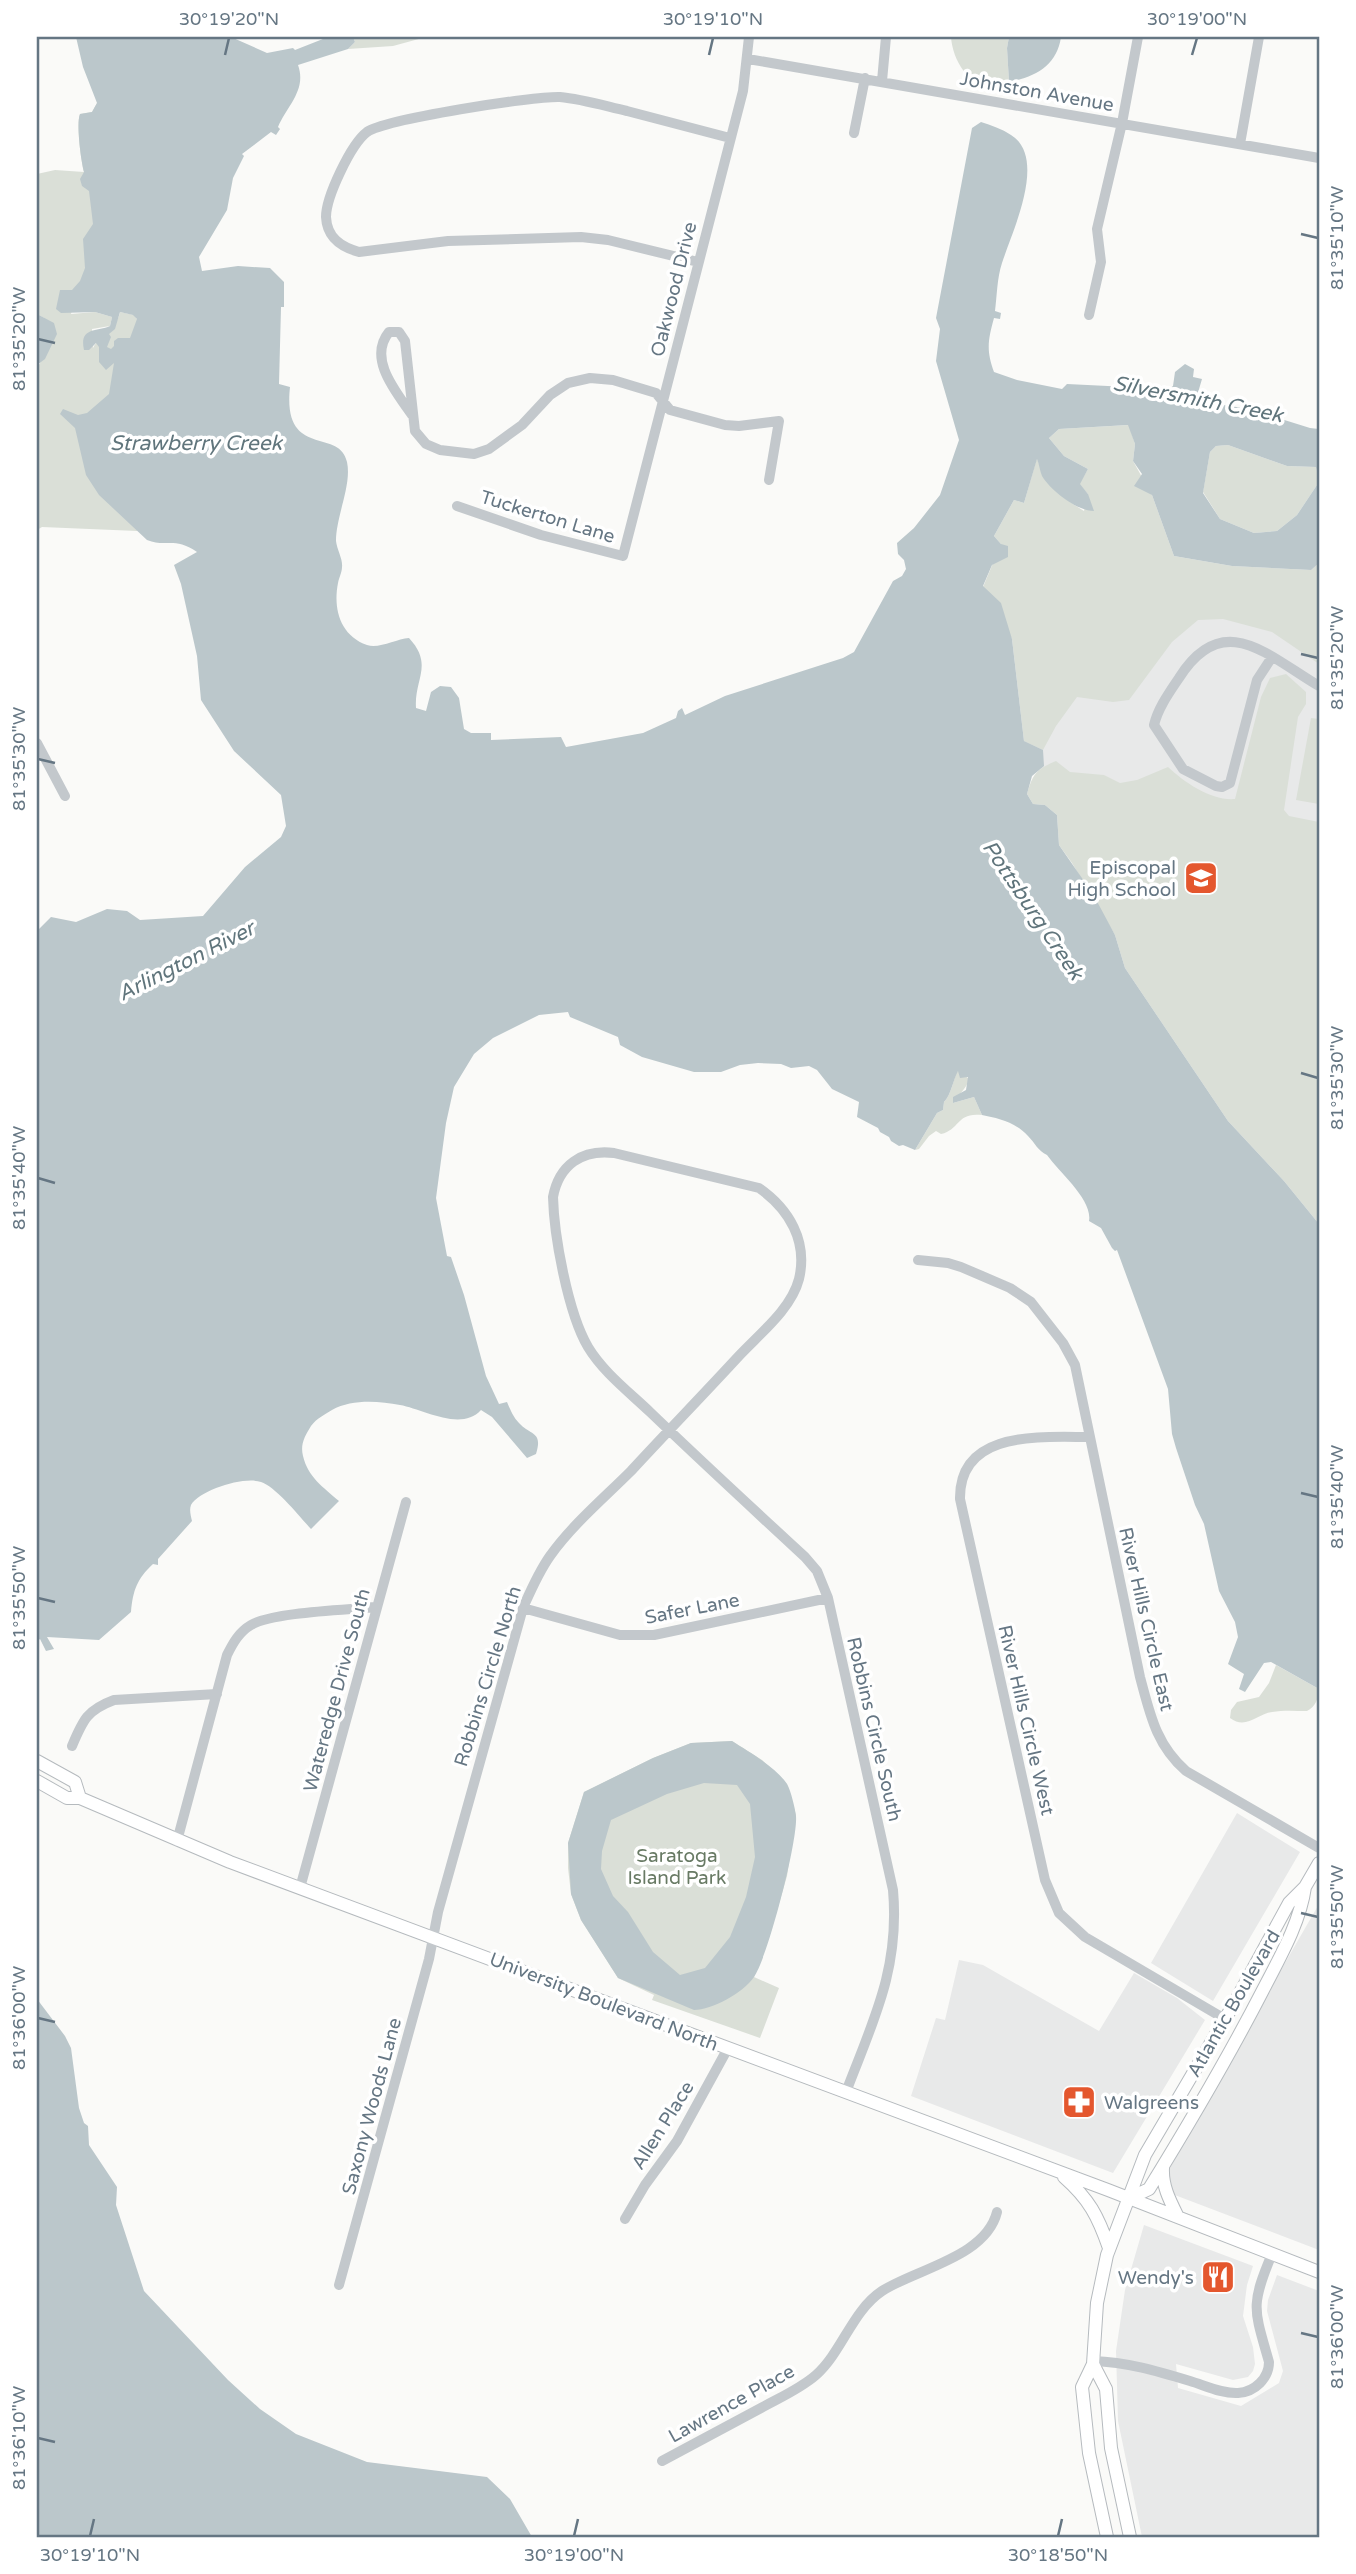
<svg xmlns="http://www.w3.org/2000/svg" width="1356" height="2574" viewBox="0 0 1356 2574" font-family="'Varela Round',sans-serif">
<rect width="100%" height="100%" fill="#fafaf8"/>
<path fill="#e8e9e9" d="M 1319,563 L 1319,1221 L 1024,741 L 1048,621 L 1310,570 Z
M 1237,1813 L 1300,1852 L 1213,2001 L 1151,1963 Z
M 1319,1904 L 1319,2099 L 1317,2102 L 1319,2104 L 1319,2250 L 1159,2189 L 1209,2095 Z
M 959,1960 L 983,1965 L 1099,2031 L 1134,1973 L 1177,1998 L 1205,2020 L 1113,2173 L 911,2096 L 936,2018 L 945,2020 Z
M 1144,2225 L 1253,2266 L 1247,2285 L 1243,2316 L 1253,2347 L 1255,2364 L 1253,2371 L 1248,2377 L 1233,2380 L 1176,2364 L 1178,2388 L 1241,2406 L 1279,2383 L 1283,2371 L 1267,2311 L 1268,2300 L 1277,2275 L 1319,2291 L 1319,2537 L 1142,2537 L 1118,2421 L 1116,2351 L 1125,2290 Z"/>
<path fill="#dadfd7" d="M 353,37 L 426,37 L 393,46 L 348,49 L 355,42 Z
M 951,37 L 1009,37 L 1007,48 L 1009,82 C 978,100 953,66 951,37 Z
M 97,103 L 89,187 L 102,216 L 71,314 L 95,312 L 112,317 L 110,326 L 92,329 L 93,348 C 100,335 118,326 120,312 L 134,315 L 137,319 L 137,531 L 42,527 L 37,530 L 37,365 L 40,364 L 44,318 L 37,314 L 37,174 L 55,170 L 84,172 C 81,161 76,123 80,114 L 92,112 Z
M 1129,425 L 1135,444 L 1133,461 L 1152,495 L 1174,556 L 1232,566 L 1311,570 L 1319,563 L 1319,664 L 1272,632 L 1223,619 L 1198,620 L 1172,642 L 1129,700 L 1113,702 L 1077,697 L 1056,726 L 1043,750 L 1024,741 L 1012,639 L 983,587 L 1001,544 L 994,536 L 1014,500 L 1024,503 L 1037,458 C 1045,485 1060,496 1084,511 L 1088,494 L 1079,484 L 1088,469 L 1064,456 L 1049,438 L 1059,429 Z
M 1228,445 L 1287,466 L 1316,467 L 1319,482 L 1297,515 L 1277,531 L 1254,533 L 1220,519 L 1203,492 L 1210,452 L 1216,446 Z
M 1286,674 L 1306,692 L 1306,704 L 1298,717 L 1284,810 L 1289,816 L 1319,822 L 1319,1224 L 1284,1181 L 1228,1121 L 1125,968 L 1115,935 L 1072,863 L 1059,845 L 1057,815 L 1045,805 L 1033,804 L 1027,794 C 1033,773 1037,769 1056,761 L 1070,772 L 1104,775 L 1120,783 L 1137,780 L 1168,767 C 1185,783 1212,801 1235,799 L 1261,697 L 1270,678 Z
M 1311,718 L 1319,719 L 1319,804 L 1296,800 Z
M 958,1070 L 969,1079 C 966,1090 959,1093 953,1103 L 974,1097 L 982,1115 C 956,1112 961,1129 941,1134 L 936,1131 L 929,1136 L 919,1149 L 915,1150 L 937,1113 L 943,1110 L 944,1102 C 951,1095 953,1080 958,1070 Z
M 1276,1665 L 1319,1689 C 1319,1698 1315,1707 1307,1711 C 1296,1711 1283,1710 1272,1712 C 1257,1714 1246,1730 1230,1718 L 1231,1710 L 1237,1702 L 1259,1697 L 1269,1683 Z
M 732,1741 L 762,1760 L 787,1784 L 796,1815 L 787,1876 L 769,1938 L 754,1977 L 779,1988 L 760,2038 L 652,2000 L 654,1995 L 618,1978 L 581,1920 L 571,1894 L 568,1868 L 568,1843 L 584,1792 L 653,1758 L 691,1743 Z"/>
<path fill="#bbc7cb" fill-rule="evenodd" d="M 76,37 L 231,37 L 267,53 L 293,48 L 295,50 L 328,37 L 353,37 L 355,42 L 348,49 L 298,65 C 307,90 287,106 278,127 L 280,129 L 276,135 L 271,132 L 242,154 L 244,156 L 233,178 L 227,210 L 199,257 L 202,271 L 238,266 L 270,268 L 284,282 L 284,307 L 281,307 L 279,384 L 290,387 C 282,460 340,427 347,462 C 352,485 336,516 336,541 C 337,550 343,559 342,567 C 342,572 339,578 338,583 C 333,609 340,635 367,645 C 379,649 396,639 409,638 C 434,665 414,679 416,708 L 426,711 L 431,692 L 440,686 L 451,687 L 459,698 L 464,729 L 471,733 L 491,733 L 491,740 L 561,737 L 566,747 L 643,733 L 676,718 L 678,711 L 682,708 L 685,715 L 725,696 L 843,658 L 854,652 L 893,581 L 902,576 L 906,569 L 904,560 L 898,554 L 897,543 L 914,528 L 940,495 L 959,440 L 936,361 L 940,329 L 936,318 L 972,128 L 981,122 C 991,125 1002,129 1011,135 C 1048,158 1012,232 1002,263 C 997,278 997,296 995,311 L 1001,313 L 1000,319 L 994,318 C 988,340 986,350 994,372 L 1017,380 L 1062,389 L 1067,384 L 1169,389 L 1173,386 L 1175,372 L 1185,364 L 1194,369 L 1193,377 L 1202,379 L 1197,396 L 1198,401 L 1249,409 L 1310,428 L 1319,429 L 1319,563 L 1311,570 L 1232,566 L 1174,556 L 1152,495 L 1134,486 L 1142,474 L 1133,461 L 1135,444 L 1128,425 L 1059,429 L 1049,438 L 1064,456 L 1088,469 L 1080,484 L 1088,494 L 1094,511 C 1077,511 1051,491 1042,476 C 1040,471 1039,464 1037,459 L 1024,503 L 1014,500 L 994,536 L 1001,544 L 1008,546 L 1008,557 L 992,565 L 983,586 L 1001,603 L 1012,639 L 1024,741 L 1043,750 L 1044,766 L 1032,776 L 1027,794 L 1033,804 L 1045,805 L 1057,815 L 1059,845 L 1093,894 L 1115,935 L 1125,968 L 1228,1121 L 1284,1181 L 1319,1224 L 1319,1689 L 1271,1662 L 1264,1663 L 1245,1692 L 1239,1689 L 1244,1674 L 1228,1664 L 1238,1637 L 1235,1622 L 1219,1591 L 1204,1524 L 1195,1505 L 1176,1448 L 1172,1434 L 1168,1389 L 1117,1250 L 1115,1251 L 1112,1248 L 1101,1228 L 1089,1221 C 1093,1200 1059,1172 1047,1155 C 1038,1151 1035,1143 1028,1136 C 1017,1123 998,1118 982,1115 L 974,1097 L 953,1103 L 953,1097 L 966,1090 L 968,1077 L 960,1078 L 958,1071 C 953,1080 951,1095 944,1102 L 943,1110 L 937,1113 L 915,1150 L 903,1145 L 899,1146 L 891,1141 L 889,1137 L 880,1132 L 878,1128 L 857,1117 L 859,1102 L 832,1089 L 817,1070 L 809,1066 L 791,1068 L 781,1064 L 758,1063 L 740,1065 L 721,1072 L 694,1072 L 642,1057 L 620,1045 L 618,1037 L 570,1017 L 568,1012 L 539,1015 L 493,1038 L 474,1054 L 454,1087 L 446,1123 L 436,1198 L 447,1256 L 451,1257 L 464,1295 L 486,1376 L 499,1404 L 507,1402 C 510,1409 513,1417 519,1423 C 531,1436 543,1431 536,1454 L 527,1458 L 492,1417 L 481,1410 C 461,1432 423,1409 400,1405 C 378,1401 352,1399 332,1410 C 324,1415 317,1418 311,1426 C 305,1436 300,1444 303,1456 C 308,1477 323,1487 339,1501 L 311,1529 C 300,1517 275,1486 261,1482 C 244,1476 200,1490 191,1505 C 189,1510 191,1516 192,1521 L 158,1559 L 158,1565 L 153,1564 C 137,1579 133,1590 131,1612 L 99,1640 L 47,1637 L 54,1649 L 46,1651 L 40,1639 L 37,1641 L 37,931 L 51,917 L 76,922 L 107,909 L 127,911 L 140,920 L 203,916 L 245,867 L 281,837 L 286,826 L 281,795 L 234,751 L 201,700 L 197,656 L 181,584 L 174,565 L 197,552 C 174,536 166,548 147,540 L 99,495 L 86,475 L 75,428 L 60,414 L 63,409 L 78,415 L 87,413 L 109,394 L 114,363 L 106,370 L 99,362 L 99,347 L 96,343 L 89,350 L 84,350 C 79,327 96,332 110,326 L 112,317 L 95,312 L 61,313 L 56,309 L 60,290 L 72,290 L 80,281 L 85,268 L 83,239 L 93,224 L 89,191 L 82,186 L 80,179 L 84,172 C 81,161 76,123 80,114 L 92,112 L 97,103 L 83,67 ZM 120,312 L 133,315 L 137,319 L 130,338 L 118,338 L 114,341 L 114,346 L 111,349 L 107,347 L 111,337 L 109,334 L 115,329 ZM 1228,445 L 1287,466 L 1316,467 L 1319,482 L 1297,515 L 1277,531 L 1254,533 L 1220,519 L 1203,493 L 1210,452 L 1216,446 Z
M 1009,37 L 1061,37 C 1057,65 1036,77 1009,82 L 1007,48 Z
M 37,314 L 54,323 L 57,334 L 45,359 L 37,365 Z
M 732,1741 C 749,1752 776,1767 787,1784 C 791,1791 795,1808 796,1816 C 798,1841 768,1957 754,1977 C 743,1993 712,2010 694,2010 L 618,1978 L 581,1920 L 571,1894 L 568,1843 L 584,1792 L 653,1758 L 691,1743 ZM 704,1783 L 737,1785 L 750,1804 L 755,1857 L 746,1897 L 730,1937 L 705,1968 L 680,1975 L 653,1952 L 628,1912 L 613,1896 L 601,1869 L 602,1851 L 611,1820 L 667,1794 Z
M 37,1999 L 65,2036 L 71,2048 L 79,2108 L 84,2123 L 88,2126 L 89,2145 L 117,2187 L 116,2205 L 144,2291 L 228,2380 L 260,2409 L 296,2434 L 367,2462 L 487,2477 L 510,2499 L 532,2537 L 37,2537 Z"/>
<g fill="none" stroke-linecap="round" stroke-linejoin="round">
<g stroke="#b5babe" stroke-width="14">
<path id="major" d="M 37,1761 L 75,1782 L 80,1798
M 37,1781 L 67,1798 L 80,1798 L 230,1862 L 1108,2190 L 1319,2272
M 1163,2168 C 1162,2186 1170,2201 1178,2217
M 1064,2177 C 1089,2199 1098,2216 1109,2248
M 1130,2198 L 1149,2189 C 1189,2124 1228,2058 1263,1990 C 1280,1957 1300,1923 1305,1887
M 1093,2364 L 1106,2389 L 1111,2448 L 1130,2537
M 1107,2537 L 1089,2453 L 1082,2387 L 1093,2364 L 1097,2303 L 1107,2255 L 1145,2155 L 1235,2002 L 1289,1903 L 1305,1887 L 1319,1863"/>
</g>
<path stroke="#c3c8cc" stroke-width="10" d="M 748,59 L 1319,158
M 882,81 L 886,37
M 854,133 L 865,78
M 1240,144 L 1259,37
M 698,262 L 608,240 L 581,237 L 448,241 L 359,252 C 341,247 327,238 326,217 C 326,197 351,144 367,132 C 386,119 533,96 560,97 C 582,99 605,106 627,111 C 661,120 696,129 730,138
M 1089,315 L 1101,262 L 1097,229 L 1122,123 L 1138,37
M 412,415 C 397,393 367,359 389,332 L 399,332 L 405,341 L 415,431 L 426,444 L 440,450 L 474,454 L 489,449 L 522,425 L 550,395 L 568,383 L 590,378 L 613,380 L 656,393 L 670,410 L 725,425 L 739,426 L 779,421 L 769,480
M 457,506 L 541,535 L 623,556 L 743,91 L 749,37
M 1272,657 L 1257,680 L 1230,783 L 1222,787 L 1216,786 L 1183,769 L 1154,725 C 1158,708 1169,693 1179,678 C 1223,608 1268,656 1319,686
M 37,743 L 65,796
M 918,1260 L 948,1263 L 961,1267 L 1010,1288 L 1031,1302 L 1063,1343 L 1075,1365 L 1140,1677 C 1150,1714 1156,1745 1186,1771 L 1319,1848
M 1089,1437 C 1040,1437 959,1430 960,1499 L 1045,1880 L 1059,1913 L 1085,1937 L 1225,2019
M 523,1608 L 620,1635 L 654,1635 L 828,1598
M 72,1746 C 83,1720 87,1710 114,1700 L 217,1694
M 177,1841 L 227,1655 C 233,1643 239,1632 251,1625 C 273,1612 347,1610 376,1607
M 300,1888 L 406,1502
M 625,2219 L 645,2185 L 677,2141 L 728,2048
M 339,2285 L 429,1959 L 438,1912 L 523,1608 C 531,1590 538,1573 550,1556 C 572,1525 604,1498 631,1471 C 666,1433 702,1396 737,1358 C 758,1335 791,1310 799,1279 C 808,1241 789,1209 759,1188 L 614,1153 C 582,1149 559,1165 553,1197 C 554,1236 568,1313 588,1347 C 603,1372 629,1392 650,1412 C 701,1461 753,1509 805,1557 L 817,1571 L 828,1598 L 893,1890 C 900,1969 873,2021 846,2092
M 1093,2361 C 1127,2362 1157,2371 1190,2381 C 1204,2385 1222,2394 1238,2393 C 1255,2392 1269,2378 1269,2362 C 1254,2309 1250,2306 1272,2254
M 662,2461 C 695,2443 728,2426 761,2408 C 779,2398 800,2389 816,2375 C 842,2352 852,2311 882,2291 C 916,2269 986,2257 997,2212"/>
<use href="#major" stroke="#fff" stroke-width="12"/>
</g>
<path fill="none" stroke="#657683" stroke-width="2.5" d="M 225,55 L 229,38M 709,55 L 713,38M 1192,55 L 1197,38M 1301,234 L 1318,238M 38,339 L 55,343M 1301,654 L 1318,658M 38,759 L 55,763M 1301,1073 L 1318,1078M 38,1178 L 55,1183M 1301,1493 L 1318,1497M 38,1598 L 55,1602M 1301,1913 L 1318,1917M 38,2018 L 55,2022M 1301,2333 L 1318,2337M 38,2438 L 55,2442M 90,2536 L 94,2519M 574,2536 L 578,2519M 1058,2536 L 1062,2519"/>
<defs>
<g id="school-square" transform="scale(1.75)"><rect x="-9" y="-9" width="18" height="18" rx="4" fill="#e4572e" stroke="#fff"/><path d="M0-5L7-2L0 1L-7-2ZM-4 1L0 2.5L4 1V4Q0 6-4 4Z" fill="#fff"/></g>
<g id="pharmacy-square" transform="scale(1.75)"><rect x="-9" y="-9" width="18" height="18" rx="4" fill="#e4572e" stroke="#fff"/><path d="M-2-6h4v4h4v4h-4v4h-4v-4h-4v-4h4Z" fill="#fff"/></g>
<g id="restaurant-square" transform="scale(1.75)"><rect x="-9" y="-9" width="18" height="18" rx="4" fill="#e4572e" stroke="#fff"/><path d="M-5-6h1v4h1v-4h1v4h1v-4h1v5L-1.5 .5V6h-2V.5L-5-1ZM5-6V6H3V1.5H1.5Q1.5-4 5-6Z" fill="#fff"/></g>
</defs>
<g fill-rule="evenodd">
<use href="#school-square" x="1201" y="878"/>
<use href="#pharmacy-square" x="1079" y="2102"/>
<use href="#restaurant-square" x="1218" y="2277"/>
</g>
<g text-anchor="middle" stroke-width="7" stroke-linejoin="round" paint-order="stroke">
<g font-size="19" fill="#657683" stroke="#fff">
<text transform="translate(1037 91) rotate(10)" y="7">Johnston Avenue</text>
<text transform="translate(673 289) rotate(-76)" y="7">Oakwood Drive</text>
<text transform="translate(548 516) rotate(17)" y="7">Tuckerton Lane</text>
<text transform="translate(692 1608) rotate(-11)" y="7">Safer Lane</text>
<text transform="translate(1147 1619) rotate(77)" y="7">River Hills Circle East</text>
<text transform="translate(487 1676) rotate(-73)" y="7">Robbins Circle North</text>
<text transform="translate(336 1690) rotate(-75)" y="7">Wateredge Drive South</text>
<text transform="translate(1027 1720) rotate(77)" y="7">River Hills Circle West</text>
<text transform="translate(875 1729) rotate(77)" y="7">Robbins Circle South</text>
<text transform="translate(604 2001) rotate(21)" y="7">University Boulevard North</text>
<text transform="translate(1233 2003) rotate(-60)" y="7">Atlantic Boulevard</text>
<text transform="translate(371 2106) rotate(-75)" y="7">Saxony Woods Lane</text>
<text transform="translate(662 2125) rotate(-58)" y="7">Allen Place</text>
<text transform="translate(731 2403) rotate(-29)" y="7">Lawrence Place</text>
</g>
<g font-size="19" fill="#657683" stroke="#fff" text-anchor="end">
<text x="1176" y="874">Episcopal<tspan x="1176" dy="22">High School</tspan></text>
<text x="1104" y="2109" text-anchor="start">Walgreens</text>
<text x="1194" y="2284">Wendy's</text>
</g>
<g font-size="19" fill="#687a64" stroke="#fff">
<text x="677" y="1862">Saratoga<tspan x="677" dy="22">Island Park</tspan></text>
</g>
<g font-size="21" font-style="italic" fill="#60757c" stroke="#fff">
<text transform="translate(1198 399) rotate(11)" y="7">Silversmith Creek</text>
<text x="196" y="450">Strawberry Creek</text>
<text transform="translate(1033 910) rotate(56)" y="7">Pottsburg Creek</text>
<text transform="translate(186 961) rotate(-27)" y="7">Arlington River</text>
</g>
</g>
<rect width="1356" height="2574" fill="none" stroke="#ffffff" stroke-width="77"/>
<rect x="38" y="38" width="1280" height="2498" fill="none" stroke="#657683" stroke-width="2.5"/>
<g font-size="18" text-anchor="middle" fill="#657683">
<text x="229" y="25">30°19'20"N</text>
<text x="713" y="25">30°19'10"N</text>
<text x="1197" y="25">30°19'00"N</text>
<text transform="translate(1337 238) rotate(-90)" y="6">81°35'10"W</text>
<text transform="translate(19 339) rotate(-90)" y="6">81°35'20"W</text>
<text transform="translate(1337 658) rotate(-90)" y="6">81°35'20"W</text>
<text transform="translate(19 759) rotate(-90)" y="6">81°35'30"W</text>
<text transform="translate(1337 1078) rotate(-90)" y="6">81°35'30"W</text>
<text transform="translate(19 1178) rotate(-90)" y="6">81°35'40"W</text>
<text transform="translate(1337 1497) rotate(-90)" y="6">81°35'40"W</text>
<text transform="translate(19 1598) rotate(-90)" y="6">81°35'50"W</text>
<text transform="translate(1337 1917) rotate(-90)" y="6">81°35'50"W</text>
<text transform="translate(19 2018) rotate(-90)" y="6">81°36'00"W</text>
<text transform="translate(1337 2337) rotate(-90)" y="6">81°36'00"W</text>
<text transform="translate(19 2438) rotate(-90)" y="6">81°36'10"W</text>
<text x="90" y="2561">30°19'10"N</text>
<text x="574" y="2561">30°19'00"N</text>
<text x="1058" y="2561">30°18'50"N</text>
</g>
</svg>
